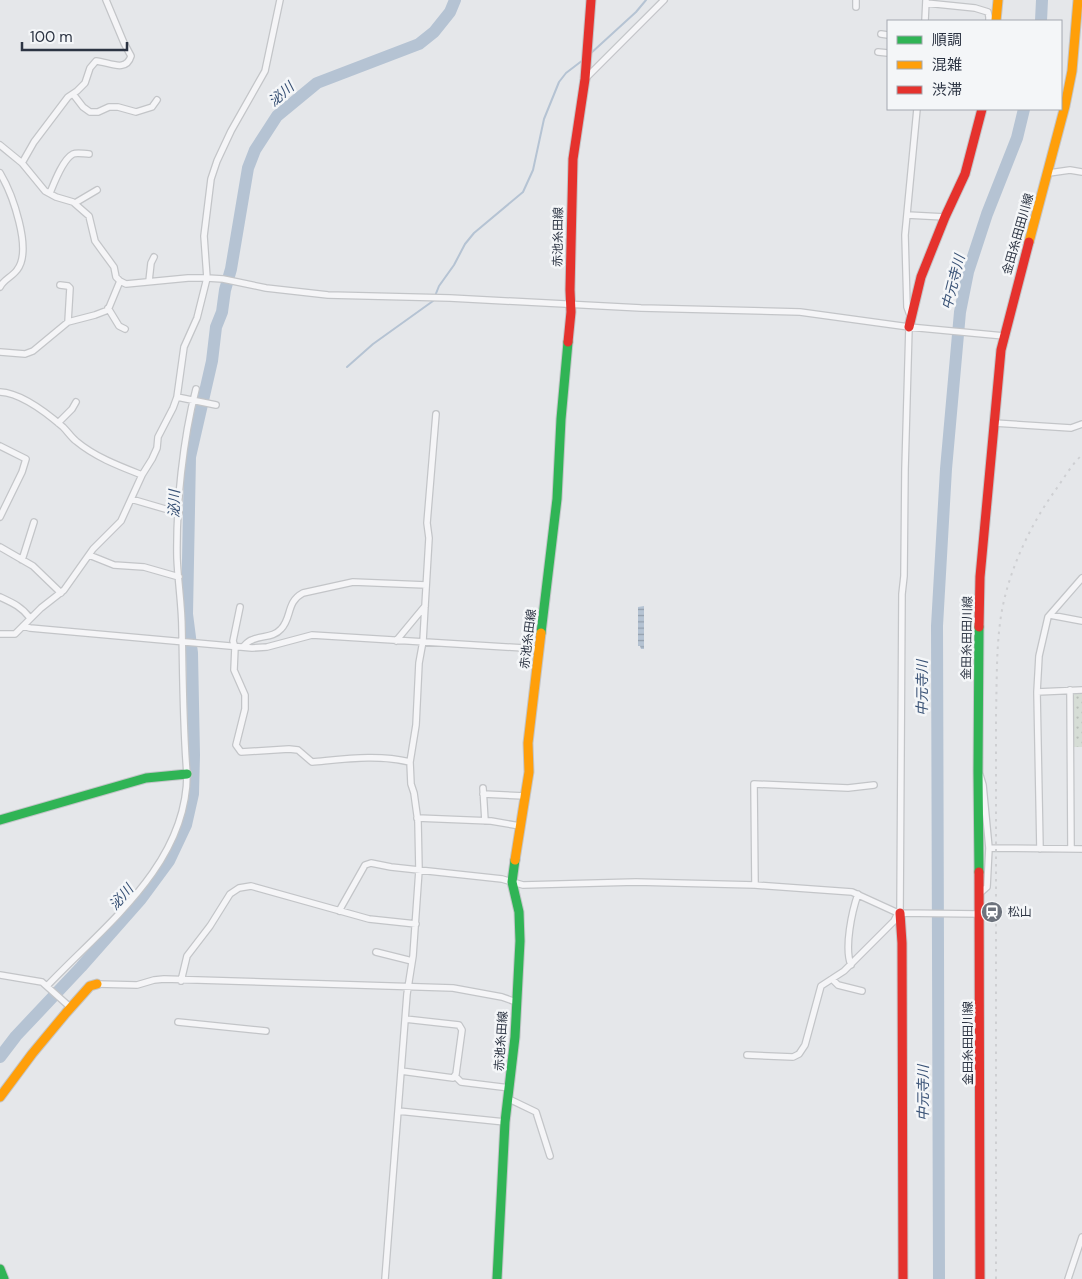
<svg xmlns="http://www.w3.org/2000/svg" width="1082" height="1279" viewBox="0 0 1082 1279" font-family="'DM Sans','Noto Sans JP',sans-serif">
<defs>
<pattern id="park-dots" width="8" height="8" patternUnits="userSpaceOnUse" patternTransform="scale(1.25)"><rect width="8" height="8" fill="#d6ddd6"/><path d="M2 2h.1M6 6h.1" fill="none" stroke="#b8beb9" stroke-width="1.8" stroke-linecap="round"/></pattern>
<pattern id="water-rules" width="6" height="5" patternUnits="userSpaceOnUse" patternTransform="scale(1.25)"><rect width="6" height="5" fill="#b5c3d3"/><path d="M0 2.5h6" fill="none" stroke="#939fad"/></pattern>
</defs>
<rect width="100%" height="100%" fill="#e5e7ea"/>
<path fill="url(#park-dots)" d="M 1082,693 L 1082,747 L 1074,747 L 1074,694 Z"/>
<path fill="url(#water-rules)" d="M 644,606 L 644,649 L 641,649 L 640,646 L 638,646 L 638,607 Z"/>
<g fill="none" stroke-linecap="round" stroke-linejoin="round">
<path stroke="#b5c3d3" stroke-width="2" d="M 590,54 L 636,12 L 646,0
M 347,367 L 373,344 L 433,301 L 439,286 L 454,265 L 465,244 L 474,233 L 523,192 L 533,170 L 544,119 L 559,82 L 566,73 L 583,60"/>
<path stroke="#b5c3d3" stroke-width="12" d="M 1041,21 L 1042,0
M 0,1057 L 16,1036 L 81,967 L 141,899 L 169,861 L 186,825 L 193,794 L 194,755 L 192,653 L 187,614 L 190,457 L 212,361 L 216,327 L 222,312 L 225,290 L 231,269 L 248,168 L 255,150 L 277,116 L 317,83 L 419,44 L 434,32 L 450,12 L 455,0
M 939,1279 L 937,626 L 946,469 L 960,312 L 968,272 L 987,214 L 1017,138 L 1024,109"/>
<g stroke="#c3c5c8" stroke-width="8">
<path id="street" d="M 926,3 L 975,8 L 988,12 L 989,17 L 989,21
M 856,7 L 856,0
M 925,21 L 926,0
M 881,34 L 888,35
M 878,52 L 888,53
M 585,79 L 664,0
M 73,94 L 83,107 L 90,112 L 98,112 L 109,107 L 118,107 L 136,112 L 152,107 L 157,100
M 0,145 L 22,163 L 45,191 L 56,197 L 73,202 L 89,216 L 95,241 L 114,267 L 116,277 L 120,281 L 126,284 L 188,278 L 207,278 L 223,279 L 266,288 L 328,295 L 450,298 L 641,308 L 800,312 L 909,327 L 1004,336
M 22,163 L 34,142 L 68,97 L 77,91 L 85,83 L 90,68 L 96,61 C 109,62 126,73 131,56 L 124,43 L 106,0
M 0,173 C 12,193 33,250 17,270 C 12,277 4,279 0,287
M 1049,173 L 1070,170 L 1082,172
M 50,193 C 54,183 63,159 73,154 C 77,152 84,154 89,154
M 75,203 L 97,190
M 907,215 L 945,217
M 149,281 L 151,263 L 154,257
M 60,285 L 68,286 L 70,288 L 68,322
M 108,308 L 119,326 L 125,329
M 911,318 L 907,307 L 905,235 L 917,109
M 0,352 L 25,354 L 33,351 L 68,322 L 95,315 L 108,310 L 120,281
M 0,392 C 21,393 48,414 63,427 C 68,432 71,437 76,441 C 95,457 119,466 142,475
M 177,397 L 216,405
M 58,423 L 72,409 L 76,402
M 994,423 L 1071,428 L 1082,424
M 0,446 L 26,459 L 22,472 L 0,517
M 131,499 L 179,513
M 0,547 L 33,566 L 61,593
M 89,555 L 114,565 L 144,567 L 179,577
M 22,560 L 34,522
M 0,597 C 13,603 22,607 30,618
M 240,607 L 233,641 L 235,647 L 234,670 L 245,695 L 245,709 L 236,745 L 241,752 L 289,749 L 298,750 L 312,762 C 345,759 378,754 410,762
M 1050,615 L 1082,621
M 23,626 L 30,628 L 252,648 L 267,647 L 312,635 L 540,649
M 0,634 L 15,634 L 41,608 L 64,590 L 93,549 L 121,521 L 142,475 L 152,459 L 157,448 L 158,437 L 173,408 L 177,397 L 184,347 L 197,318 L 207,278 L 204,236 L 211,179 L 217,161 L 231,131 L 265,71 L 280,0
M 396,641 L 425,606
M 243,647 C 245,645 248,641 252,640 C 262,635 273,638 281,629 C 292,618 286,602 303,593 L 353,582 L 426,585
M 1070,690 L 1071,849
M 1037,692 L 1082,690
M 483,788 L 485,821
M 483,794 L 525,796
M 417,818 L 491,821 L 520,826
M 989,848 L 1082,849
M 1040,849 L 1037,692 L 1039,656 L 1048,617 L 1082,578
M 755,885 L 754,784 L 848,788 L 874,785
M 979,894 L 987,887 L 989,848 L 983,785 L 980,775
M 339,911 L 365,865 L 371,863 L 391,867 L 502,879 L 523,885 L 636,882 L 755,885 L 852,892 L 898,913 L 980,914
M 900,913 L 902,594 L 904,576 L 905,469 L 909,327
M 376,952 L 412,961
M 851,965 C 844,948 852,911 858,894
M 0,975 L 42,982 L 70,1007
M 832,979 L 838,985 L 862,991
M 181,981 L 187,956 L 210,926 L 230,894 L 239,888 L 251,886 L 369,919 L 416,924
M 97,984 L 137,985 L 154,980 L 164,979 L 453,988 L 502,997 L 516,1002
M 47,986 C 104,926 187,865 187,774 C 183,727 183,678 182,630 C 182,606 178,582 177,558 C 176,506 183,439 196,389
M 178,1022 L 266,1031
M 747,1055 L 793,1057 L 799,1054 L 805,1045 L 821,986 L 844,971 L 894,921 L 898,913
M 401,1071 L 453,1078 L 456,1074 L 462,1030 L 459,1025 L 405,1019
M 455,1076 L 461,1082 L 510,1088
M 509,1099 L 536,1112 L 550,1156
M 398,1111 L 505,1122
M 385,1279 L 407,994 L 413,956 L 419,870 L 418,822 L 414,793 L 411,784 L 410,762 L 416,725 L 419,663 L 423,641 L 425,606 L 429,538 L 427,523 L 436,414
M 1068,1279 L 1082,1237"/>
</g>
<g stroke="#c3c5c8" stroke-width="11">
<path id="fast" d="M 541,633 L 557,499 L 561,419 L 568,342
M 0,820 L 146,778 L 187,774
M 979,872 L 978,771 L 979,627
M 0,1269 L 4,1279
M 497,1279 L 505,1122 L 515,1037 L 520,941 L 519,912 L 512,882 L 515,860"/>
</g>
<g stroke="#c3c5c8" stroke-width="11">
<path id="slow" d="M 996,21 L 998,0
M 1029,242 L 1065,106 L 1072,71 L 1078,0
M 515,860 L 529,772 L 528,743 L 541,633
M 0,1097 L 32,1054 L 66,1013 L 90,986 L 97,984"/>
</g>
<g stroke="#c3c5c8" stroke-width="11">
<path id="jam" d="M 909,327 L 921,277 L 945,217 L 965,174 L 982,109
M 568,342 L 571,312 L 570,290 L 573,159 L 585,79 L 591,0
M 979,627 L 980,577 L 1001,350 L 1029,242
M 979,872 L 980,1279
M 900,913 L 902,943 L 903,1279"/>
</g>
<use href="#street" stroke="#f5f5f7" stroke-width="5.5"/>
<use href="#fast" stroke="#30b455" stroke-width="9"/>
<use href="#slow" stroke="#ff9f0a" stroke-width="9"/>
<use href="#jam" stroke="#e5322d" stroke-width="9"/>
<path stroke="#cecfd2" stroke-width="2" stroke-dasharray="2.5 5" stroke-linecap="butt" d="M 996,1279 L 996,713 C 997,679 996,643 1002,610 C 1010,568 1030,526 1054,492 C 1063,480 1071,465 1082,455"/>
</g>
<defs>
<g id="station-disc" transform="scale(1.125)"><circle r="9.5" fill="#6d737d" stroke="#f4f6f8"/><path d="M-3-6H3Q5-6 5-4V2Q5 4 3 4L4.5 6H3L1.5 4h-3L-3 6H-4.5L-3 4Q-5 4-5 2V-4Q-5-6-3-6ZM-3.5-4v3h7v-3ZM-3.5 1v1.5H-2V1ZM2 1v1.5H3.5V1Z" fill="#fff"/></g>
</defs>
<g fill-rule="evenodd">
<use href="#station-disc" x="992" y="912"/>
</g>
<g text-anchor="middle" stroke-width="5" stroke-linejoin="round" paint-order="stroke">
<g font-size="12" fill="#2c3443" stroke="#f4f6f8">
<text transform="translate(1018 234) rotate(-74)" y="4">金田糸田田川線</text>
<text transform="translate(558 237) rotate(-89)" y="4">赤池糸田線</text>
<text transform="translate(967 638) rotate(-89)" y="4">金田糸田田川線</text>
<text transform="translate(528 639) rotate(-83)" y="4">赤池糸田線</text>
<text transform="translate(501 1041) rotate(-86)" y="4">赤池糸田線</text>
<text transform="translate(968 1043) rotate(-90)" y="4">金田糸田田川線</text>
</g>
<g font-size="12" fill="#2c3443" stroke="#f4f6f8" text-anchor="start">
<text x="1008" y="916">松山</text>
</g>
<g font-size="14" font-style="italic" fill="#385175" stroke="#f4f6f8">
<text transform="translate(281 94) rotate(-41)" y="5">泌川</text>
<text transform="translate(953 282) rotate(-76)" y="5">中元寺川</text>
<text transform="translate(174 504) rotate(-89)" y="5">泌川</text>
<text transform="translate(922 688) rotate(-90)" y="5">中元寺川</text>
<text transform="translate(121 897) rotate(-49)" y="5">泌川</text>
<text transform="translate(923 1093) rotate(-90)" y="5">中元寺川</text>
</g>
</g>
<rect x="887" y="20" width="175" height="90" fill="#f4f6f8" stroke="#a4a8b0"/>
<rect x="897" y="36" width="25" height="8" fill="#30b455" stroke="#a4a8b0"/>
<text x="932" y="45" font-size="15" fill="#2c3443">順調</text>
<rect x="897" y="61" width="25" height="8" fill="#ff9f0a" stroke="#a4a8b0"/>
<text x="932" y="70" font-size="15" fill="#2c3443">混雑</text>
<rect x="897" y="86" width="25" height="8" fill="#e5322d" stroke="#a4a8b0"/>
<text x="932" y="95" font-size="15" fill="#2c3443">渋滞</text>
<path d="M22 42v8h105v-8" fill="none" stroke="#2c3443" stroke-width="2.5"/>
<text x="30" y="42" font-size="15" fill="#2c3443" stroke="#f4f6f8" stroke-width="4" paint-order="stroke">100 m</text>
</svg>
